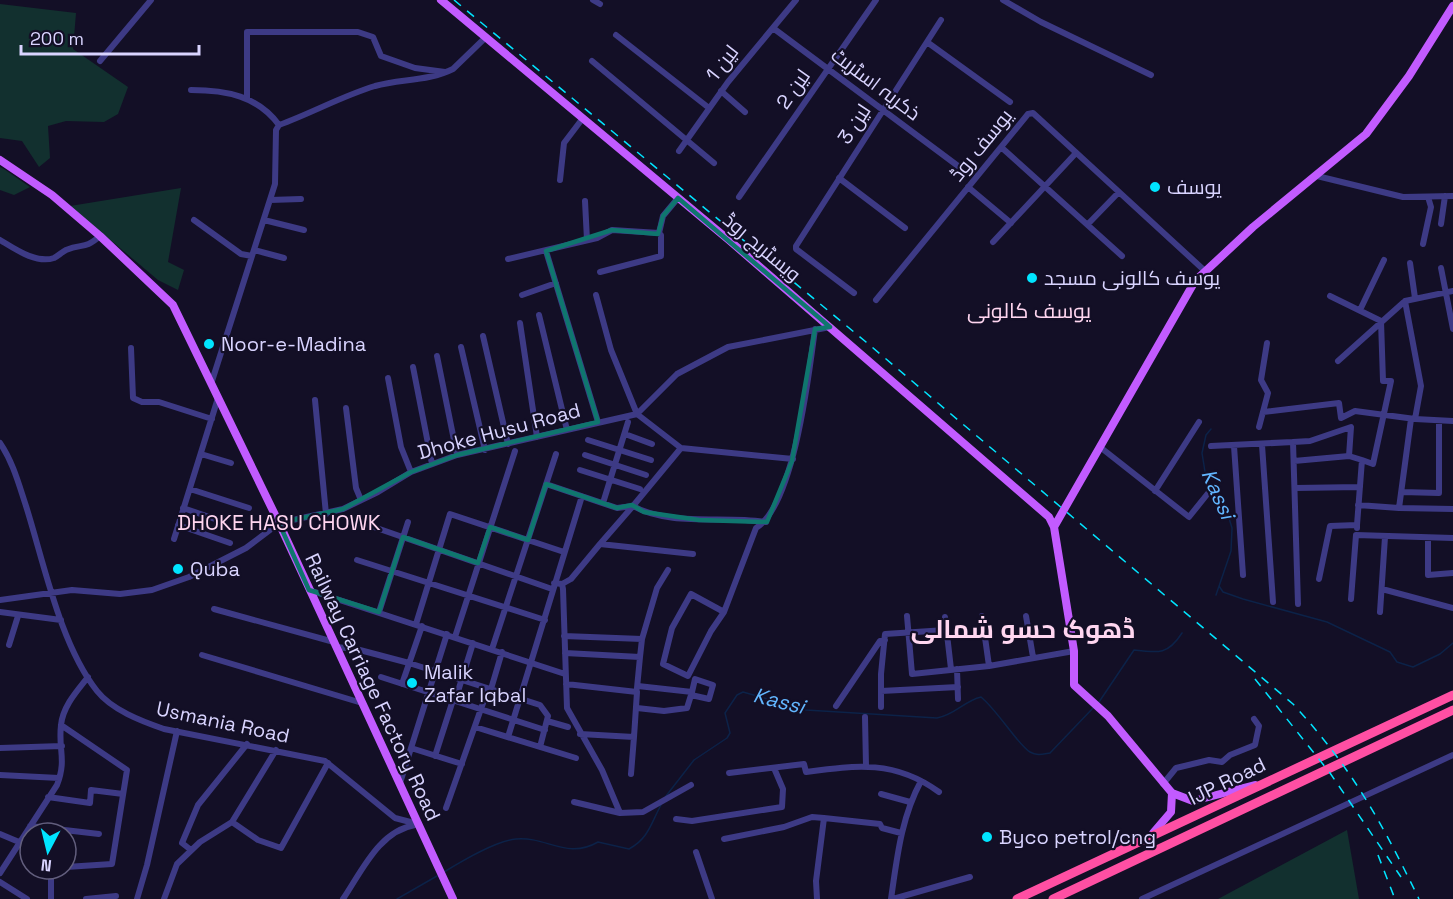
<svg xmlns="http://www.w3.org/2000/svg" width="1453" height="899" viewBox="0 0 1453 899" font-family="'Space Grotesk',Cairo,sans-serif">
<rect width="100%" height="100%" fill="#130f26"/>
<path fill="#12302f" d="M 0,4 L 76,13 L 73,49 L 128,87 L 118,114 L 104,122 L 66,121 L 48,126 L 50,158 L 39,167 L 22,141 L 0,138 Z
M 0,167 L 4,169 L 30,187 L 14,195 L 0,190 Z
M 181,188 L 168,262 L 184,270 L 178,290 L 158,280 L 70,206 Z
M 1347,830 L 1359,899 L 1218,899 Z"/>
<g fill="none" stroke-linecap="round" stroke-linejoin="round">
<path stroke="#0c2248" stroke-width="1.5" d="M 1211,429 L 1206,435 L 1202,453 L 1206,478 L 1225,505 L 1232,528 L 1231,551 L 1216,595
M 1219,586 L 1223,592 L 1243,599 L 1327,622 L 1390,652 L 1397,662 L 1413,667 L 1440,654 L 1453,643
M 1099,702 L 1134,650 C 1158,653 1168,655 1182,633
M 666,796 L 694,760 L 727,738 L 730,733 L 725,713 L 737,695 L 743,692 L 806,710 L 937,718 C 955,715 964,701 981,697 C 998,711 1018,745 1030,752 C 1037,756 1043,754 1050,753 L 1094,707
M 444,872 C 462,861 495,841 516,839 C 546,836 567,860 598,842 L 629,849 C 649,838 651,823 661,805
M 397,899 L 437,876"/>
<path stroke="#3d3a85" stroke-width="6" d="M 593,0 L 600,4
M 1003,0 L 1041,22 L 1151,75
M 773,28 L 958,166
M 616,35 L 709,108
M 927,42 L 1010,102
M 100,61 L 151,0
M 592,61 L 714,163
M 191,90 C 226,90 258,96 279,125
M 721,91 L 745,112
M 247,98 L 247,32 L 358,32 L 373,37 L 381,56 L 415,68 L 445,72
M 1001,147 L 1122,256
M 679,151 L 728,82 L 796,0
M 1317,176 L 1403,197 L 1453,196
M 839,178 L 905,228
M 560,180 L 564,143 L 583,118
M 968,187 L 1011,223
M 739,197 L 876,0
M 270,200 L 301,199
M 585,201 L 587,240
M 194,220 L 241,254 L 252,256
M 264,220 L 304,230
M 1088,224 L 1119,192
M 1441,224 L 1445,196
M 0,240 C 15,249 36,264 54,258 C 58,256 62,252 66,250 C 83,243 84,250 100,236
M 993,242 L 1076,153
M 1423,244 L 1431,207 L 1428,197
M 254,250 L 284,258
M 546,251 L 598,422
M 508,259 L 597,238 L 612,230 L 659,233
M 1410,263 L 1415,298
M 1441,268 L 1453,329
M 600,272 L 661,256 L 661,235 L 659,233 L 663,216 L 678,198
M 854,293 L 796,249 L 796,246 L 941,20
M 522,295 L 556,283
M 1330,296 L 1381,321 L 1383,381 L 1391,381 L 1373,464 L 1362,460 L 1357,525
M 876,300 L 1028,114 L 1033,113 L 1205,271
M 1405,301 L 1421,386 L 1415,419
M 1360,310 L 1384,260
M 539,315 L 567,430
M 520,323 L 537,437
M 483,336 L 508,444
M 461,347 L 485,450
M 131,348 L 133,398 L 142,402 L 159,402 L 212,419
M 437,356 L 457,455
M 1338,361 L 1405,301 L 1453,291
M 413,367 L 432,464
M 388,378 L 401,447 L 411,472
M 212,381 L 275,184 L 276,130 L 279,125 C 312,113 342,96 375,86 C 401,79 429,81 453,69 L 485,38
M 315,400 L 326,514
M 346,408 L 356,488 L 361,500
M 1263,412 L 1339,403 L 1341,418 L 1355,411 L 1415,419 L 1453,421
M 1259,427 L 1268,393 L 1261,380 L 1267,343
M 625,434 L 652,444
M 588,440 L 651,460
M 0,443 C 13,462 19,485 26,506 C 44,563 60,644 97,691 C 112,710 141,721 164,729 L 325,761 L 395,818 L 418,824
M 1262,445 L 1273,602
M 1211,446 L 1293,442
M 1234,446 L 1243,575
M 1100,447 L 1189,517 L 1209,492
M 681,448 L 793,459
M 201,454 L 231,463
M 585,455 L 646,475
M 1294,461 L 1349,456 L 1362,460
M 580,470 L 640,489
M 546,484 L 617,508 L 633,506 L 681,448 L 637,414 L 611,350 L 596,295
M 1295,488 L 1360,487
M 190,489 L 249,508
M 1155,491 L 1199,422
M 1402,492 L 1439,493 L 1439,421
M 603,503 L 628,422
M 1358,505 L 1399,508 L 1411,419
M 183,508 L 215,519
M 1399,508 L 1453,509
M 178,525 L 230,543
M 368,525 L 552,589
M 1428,538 L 1428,575 L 1453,573
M 174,539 L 218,398
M 600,544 L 633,506 C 670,527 726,515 766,522
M 357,560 L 545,620
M 1319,579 L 1330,526 L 1357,525 L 1357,528
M 554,583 L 562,584 L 563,589 L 567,708 L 602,770 L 620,813
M 562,584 L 571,579 L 600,544 L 693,554
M 1382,589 L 1453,608
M 309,590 L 565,674
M 1351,599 L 1356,535 L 1453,538
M 0,600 L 72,590 L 120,594 L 152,590 L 189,577 L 246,548 L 279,523 L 343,509 L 378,492 L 411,472 L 457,455 L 637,414 L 677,374 L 728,347 L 830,327
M 1298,604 L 1293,442 L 1310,441 L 1351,427 L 1349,456
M 214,609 L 334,642
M 0,612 L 61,620
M 379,612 L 408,522
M 724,612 L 691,594 L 672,628 L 663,664 L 688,676 L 711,631 L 724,612 L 756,528 C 794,505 809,374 815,329
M 1380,612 L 1385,537
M 907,616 L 912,674 L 989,666 L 1074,651
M 982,616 L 989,666
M 1026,616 L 1033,657
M 945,617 L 951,669
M 416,624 L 450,514 L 564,552
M 564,636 L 642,639 L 640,657
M 455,637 L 515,451
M 642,639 L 657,588 L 668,570
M 9,645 L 18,616
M 336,647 L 356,649 L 409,663 L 540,705 L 548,716 L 540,747
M 492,649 L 556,454
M 565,653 L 640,657 L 637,688
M 202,655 L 362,703
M 957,669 L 958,699
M 381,677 L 545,730
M 402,684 L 422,626
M 566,684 L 637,692 L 634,737
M 491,689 L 502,652
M 881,691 L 958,687
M 691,695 L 709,699 L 713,685 L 695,679 L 692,692
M 455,701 L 473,643
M 836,706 L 880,641 L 885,640
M 881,707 L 881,674 L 885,634 L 946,630
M 637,708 L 664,711 L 687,708 L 692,692 L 638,686
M 865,717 L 866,766
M 547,721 L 568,727
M 61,725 L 127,770 L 112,864 L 66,867
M 475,727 L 576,758
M 580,734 L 634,737 L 631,774
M 508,737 L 582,496
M 0,748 L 62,746
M 411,748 L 462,764
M 276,750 L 232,822 L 258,840 L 281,848 L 328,763
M 435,756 L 453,700
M 729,773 L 804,764 L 806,772 C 857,765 895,760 939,792
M 0,775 L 59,778
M 400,783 L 447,634
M 1163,784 L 1176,768 L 1209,760 L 1222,762 L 1230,755 L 1255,745 L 1259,726 L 1254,719
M 881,794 L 910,802
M 48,797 L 90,803 L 91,790 L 123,794
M 574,802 L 620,813 L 643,812 L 691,785
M 446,808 L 488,689
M 824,818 L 880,824 L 882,828 L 901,833
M 676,819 L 692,821 L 782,807 L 783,789 L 774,768
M 30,826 L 99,834
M 0,834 L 19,842
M 724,839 L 784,827 L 812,817 L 824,818 L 816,881 L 817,899
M 191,850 L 182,843 L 198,805 L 247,744
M 696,852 L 712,899
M 0,873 L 57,785 C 67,759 58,750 61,725 C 63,706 77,691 88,677
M 0,882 L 27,899
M 51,899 L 51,869
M 86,899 L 116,896
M 137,899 L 147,865 L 177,731
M 164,899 L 177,864 L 200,842 L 232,822
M 343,899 C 362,871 379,831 415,825
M 891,899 C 897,858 901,818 921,781
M 893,899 L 970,877
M 1142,899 L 1453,755"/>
<path stroke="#c25bff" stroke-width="8" d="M 441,0 L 730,241 L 1049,517 L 1054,527 L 1074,651 L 1074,685 L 1108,716 L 1172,793 L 1193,801 L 1255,785
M 0,160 L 52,195 L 100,236 L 173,305 L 279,523 L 453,899
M 1054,527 L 1195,281 L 1253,227 L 1366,134 L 1409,76 L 1453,6
M 1153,833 L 1171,812 L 1172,793"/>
<path stroke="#ff4fa3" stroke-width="9" d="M 1017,899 L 1453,695
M 1053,899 L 1453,710"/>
<path stroke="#00e5ff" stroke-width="1.5" stroke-dasharray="9 8" stroke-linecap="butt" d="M 454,0 L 866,342 L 1293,704 C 1352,768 1381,821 1419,899
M 1255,679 L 1330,773 L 1401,877
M 1378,855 L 1395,899"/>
</g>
<path fill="none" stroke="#0f766e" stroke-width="4.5" stroke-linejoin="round" d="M 678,198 L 830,327 L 815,329 L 792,461 L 767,522 L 699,520 L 644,512 L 632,505 L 617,508 L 546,484 L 528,540 L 490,527 L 478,563 L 403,537 L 379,612 L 309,590 L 279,523 L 343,509 L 411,472 L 457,455 L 598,422 L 546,251 L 612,230 L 658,234 L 663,216 Z"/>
<g fill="#00e5ff" stroke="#130f26" stroke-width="2">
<circle cx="1155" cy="187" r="6"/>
<circle cx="1032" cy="278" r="6"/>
<circle cx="209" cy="344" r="6"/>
<circle cx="178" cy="569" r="6"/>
<circle cx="412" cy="683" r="6"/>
<circle cx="987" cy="837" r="6"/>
</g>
<g text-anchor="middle" stroke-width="4.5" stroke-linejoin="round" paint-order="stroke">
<g font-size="20" fill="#d9d4ff" stroke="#130f26">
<text transform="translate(722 63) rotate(-52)" y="7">لین 1</text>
<text transform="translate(876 84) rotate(37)" y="7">ذکریہ اسٹریٹ</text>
<text transform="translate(793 89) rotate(-55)" y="7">لین 2</text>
<text transform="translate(854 124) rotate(-57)" y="7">لین 3</text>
<text transform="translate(981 145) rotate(-51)" y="7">یوسف روڈ</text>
<text transform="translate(762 247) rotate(40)" y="7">ویسٹریج روڈ</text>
<text transform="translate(499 431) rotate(-15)" y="7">Dhoke Husu Road</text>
<text transform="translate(373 687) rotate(65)" y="7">Railway Carriage Factory Road</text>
<text transform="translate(223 722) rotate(12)" y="7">Usmania Road</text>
<text transform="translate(1227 781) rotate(-26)" y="7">IJP Road</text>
</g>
<g font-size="20" fill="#d9d4ff" stroke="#130f26" text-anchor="start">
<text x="1167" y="194">یوسف</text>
<text x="1044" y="285">یوسف کالونی مسجد</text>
<text x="221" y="351">Noor-e-Madina</text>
<text x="190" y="576">Quba</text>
<text x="424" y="679">Malik<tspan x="424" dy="23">Zafar Iqbal</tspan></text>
<text x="999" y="844">Byco petrol/cng</text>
</g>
<g font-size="21" fill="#ffd6f0" stroke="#130f26">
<text x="1029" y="318">یوسف کالونی</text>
<text x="279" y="530">DHOKE HASU CHOWK</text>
</g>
<g font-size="21" font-style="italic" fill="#62b6ff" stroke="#130f26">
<text transform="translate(1218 494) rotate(66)" y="7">Kassi</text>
<text transform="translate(779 701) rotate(14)" y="7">Kassi</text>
</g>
<g font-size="26" font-weight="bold" fill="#ffd6f0" stroke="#130f26">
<text x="1023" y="638">ڈھوک حسو شمالی</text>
</g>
</g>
<g transform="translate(48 851) rotate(187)"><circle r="28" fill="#130f26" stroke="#625e7d" stroke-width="1.5"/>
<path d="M0-4.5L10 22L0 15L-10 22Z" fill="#00e5ff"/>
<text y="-9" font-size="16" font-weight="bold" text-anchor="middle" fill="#d9d4ff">N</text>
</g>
<path d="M21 45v9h178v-9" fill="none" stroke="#d9d4ff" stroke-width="3"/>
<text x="30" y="45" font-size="18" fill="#d9d4ff" stroke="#130f26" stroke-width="4.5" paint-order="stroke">200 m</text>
</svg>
